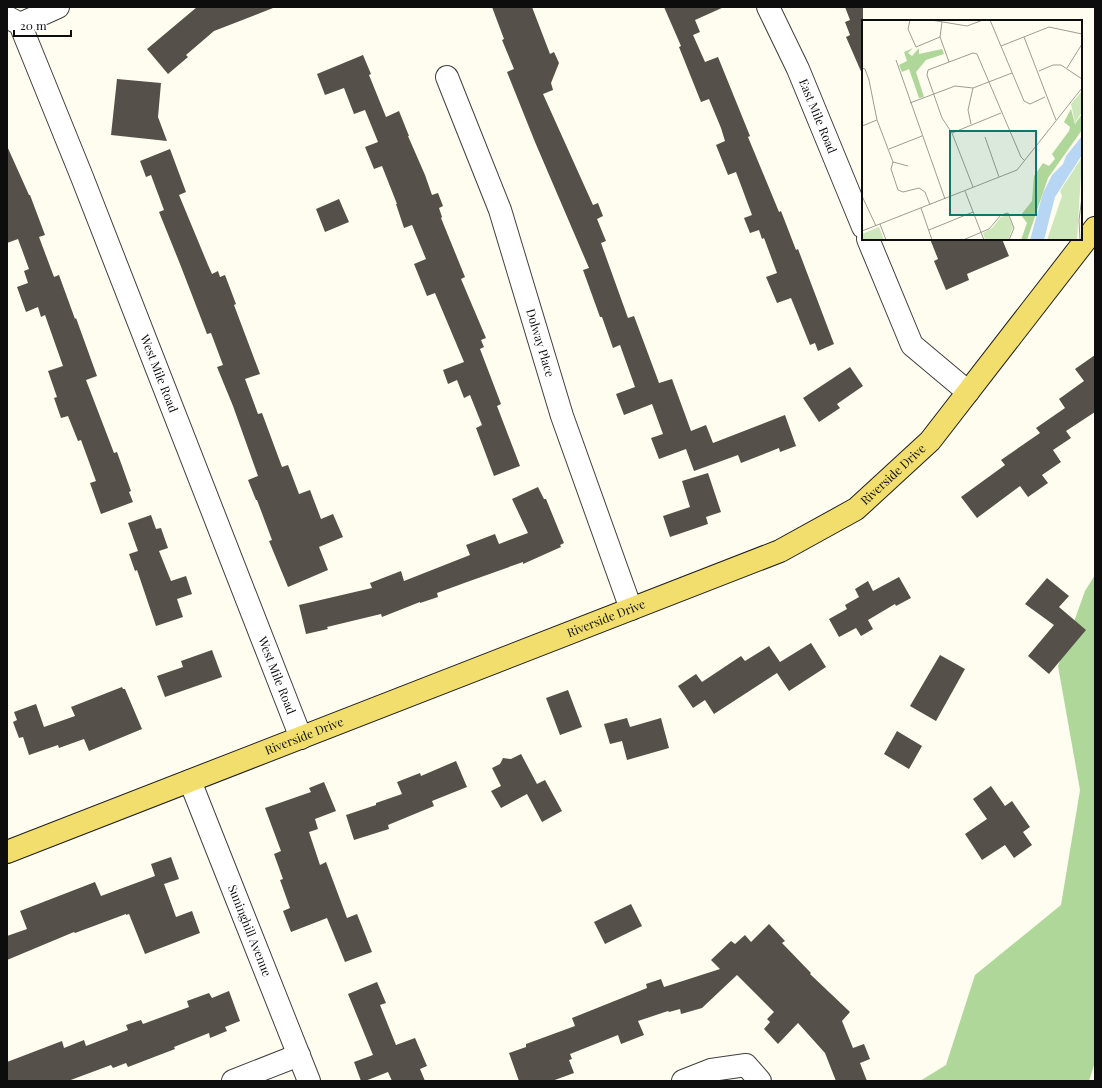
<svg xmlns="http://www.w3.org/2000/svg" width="1102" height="1088" viewBox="0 0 1102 1088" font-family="'Playfair Display',serif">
<rect width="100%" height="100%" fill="#fefdef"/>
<path fill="#afd79a" d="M 1095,575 L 1095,1062 L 1089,1081 L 920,1081 L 946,1065 L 975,975 L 1061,905 L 1080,790 L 1058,666 L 1085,591 Z"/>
<path fill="#55504a" d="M 197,7 L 273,7 L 273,8 L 214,31 L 186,55 L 188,57 L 168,74 L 147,49 Z
M 492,7 L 532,7 L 550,54 L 554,52 L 559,63 L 551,83 L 553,90 L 543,94 L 593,205 L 598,203 L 603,216 L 597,219 L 606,241 L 601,243 L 628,318 L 634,316 L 659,383 L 672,379 L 691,431 L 706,425 L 713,443 L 785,415 L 796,446 L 780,452 L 779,448 L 741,463 L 738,455 L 694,471 L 686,449 L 659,459 L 651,438 L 663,434 L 652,404 L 624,415 L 616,394 L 635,387 L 620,345 L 613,348 L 602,317 L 600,317 L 583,270 L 589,268 L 535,142 L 507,72 L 514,69 L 502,40 L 504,39 Z
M 664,7 L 724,7 L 695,20 L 700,32 L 693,35 L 705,62 L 718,57 L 750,136 L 748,137 L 779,212 L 781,211 L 796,250 L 798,249 L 834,344 L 818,351 L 815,343 L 810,345 L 791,298 L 777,303 L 766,277 L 777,273 L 764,238 L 762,239 L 759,230 L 750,233 L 744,218 L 752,215 L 736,172 L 728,175 L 716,145 L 725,141 L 721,128 L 709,99 L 701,102 L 679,47 L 681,46 Z
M 845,7 L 863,7 L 863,76 L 846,37 L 850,35 L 845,22 L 850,20 Z
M 363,55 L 371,74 L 369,75 L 386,117 L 399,111 L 409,136 L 408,136 L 425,175 L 432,195 L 438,193 L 443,206 L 439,208 L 442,217 L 441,218 L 465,277 L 461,279 L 486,338 L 481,340 L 484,347 L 480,349 L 501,404 L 497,406 L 520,466 L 494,476 L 476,428 L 482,425 L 470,395 L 464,398 L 457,380 L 448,384 L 443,370 L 464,362 L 435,293 L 427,296 L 414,264 L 426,259 L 412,225 L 404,228 L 396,204 L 397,204 L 382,166 L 374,169 L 365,147 L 378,142 L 365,110 L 354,114 L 344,88 L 325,95 L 317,74 Z
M 117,79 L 161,83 L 158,117 L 167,141 L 111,135 Z
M 7,146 L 29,195 L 30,195 L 45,235 L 39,237 L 54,277 L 59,275 L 75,319 L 76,318 L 97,376 L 86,380 L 114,453 L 117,452 L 131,491 L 129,492 L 133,502 L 101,514 L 90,483 L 96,481 L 81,440 L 78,441 L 68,416 L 61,418 L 54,398 L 57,397 L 48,371 L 63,366 L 45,315 L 41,317 L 38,307 L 26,312 L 17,287 L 28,283 L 24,271 L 29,269 L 18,239 L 7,243 Z
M 170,149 L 186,192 L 179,195 L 208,265 L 212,274 L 218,271 L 220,277 L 225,275 L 236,304 L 234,305 L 260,374 L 245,379 L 258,414 L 262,413 L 282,467 L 288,465 L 299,494 L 310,490 L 321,519 L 333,514 L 343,537 L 319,547 L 328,570 L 288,587 L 269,541 L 272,540 L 257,500 L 256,500 L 248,480 L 258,476 L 233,406 L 217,367 L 223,365 L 211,333 L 207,334 L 180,264 L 159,212 L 164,210 L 151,175 L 146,177 L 140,161 Z
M 339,199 L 349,222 L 325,232 L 316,209 Z
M 930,239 L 1002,239 L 1009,256 L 967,274 L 969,280 L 946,290 L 934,261 L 938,259 Z
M 1095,355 L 1095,412 L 1066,431 L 1071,438 L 1053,450 L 1061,462 L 1042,475 L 1048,483 L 1028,497 L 1020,486 L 977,518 L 961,497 L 1005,465 L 1001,460 L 1040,433 L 1036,428 L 1065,408 L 1059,399 L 1084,381 L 1075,369 Z
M 850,367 L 863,386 L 837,404 L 840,408 L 819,422 L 803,398 Z
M 708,473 L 721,512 L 706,517 L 708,524 L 670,537 L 663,516 L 690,507 L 682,481 Z
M 538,487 L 544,499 L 546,499 L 564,543 L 560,545 L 561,547 L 523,564 L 523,562 L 467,582 L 437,593 L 438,597 L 420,603 L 420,602 L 382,617 L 381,614 L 327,627 L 328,629 L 306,634 L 299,605 L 372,588 L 370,583 L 401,571 L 404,581 L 470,555 L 466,545 L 495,534 L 499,544 L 528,533 L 512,499 Z
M 151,515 L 156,529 L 161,528 L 168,548 L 159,551 L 171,581 L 186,576 L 192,594 L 177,599 L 183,617 L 156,626 L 137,570 L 135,571 L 129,554 L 138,551 L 128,523 Z
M 899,577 L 911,598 L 896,606 L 895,604 L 868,620 L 873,629 L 861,636 L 856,628 L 839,637 L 829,619 L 847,609 L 845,605 L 859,597 L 855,589 L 868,581 L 873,591 Z
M 1047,578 L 1069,596 L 1059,607 L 1086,630 L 1049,674 L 1028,656 L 1054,625 L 1025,604 Z
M 811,643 L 826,667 L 789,691 L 777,673 L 714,714 L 705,700 L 693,708 L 678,686 L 696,674 L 702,682 L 741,656 L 745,661 L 769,646 L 780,662 Z
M 212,650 L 222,677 L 165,697 L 157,676 L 183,667 L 181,661 Z
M 940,655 L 965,669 L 936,721 L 910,706 Z
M 122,687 L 123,689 L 125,689 L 142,729 L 89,751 L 84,739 L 59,748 L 58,745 L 29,755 L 23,737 L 19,738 L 13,722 L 17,720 L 14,712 L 36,704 L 44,727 L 75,716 L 71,707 Z
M 568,690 L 582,727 L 560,735 L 546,698 Z
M 627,718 L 630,727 L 661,718 L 669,748 L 627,760 L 622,741 L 610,744 L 604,724 Z
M 897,731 L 922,746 L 909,769 L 884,754 Z
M 521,754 L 537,784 L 545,780 L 562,811 L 542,822 L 527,794 L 501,808 L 491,791 L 501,786 L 492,768 L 500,764 L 503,758 L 511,759 Z
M 456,761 L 467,787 L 432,801 L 434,806 L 388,825 L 389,829 L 354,840 L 346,815 L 376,805 L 376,803 L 402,794 L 397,782 L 420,773 L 421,776 Z
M 324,782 L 336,811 L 315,819 L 318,829 L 309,832 L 320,865 L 326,862 L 347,918 L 357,914 L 372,952 L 345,962 L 327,918 L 291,932 L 283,911 L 290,908 L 280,880 L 283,879 L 274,854 L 281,851 L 265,808 L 311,792 L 309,788 Z
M 991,786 L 1005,806 L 1012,801 L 1030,827 L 1023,832 L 1032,845 L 1014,858 L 1005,845 L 982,860 L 965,834 L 987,819 L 973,799 Z
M 171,857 L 179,879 L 164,884 L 176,917 L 192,911 L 200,933 L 145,954 L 129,914 L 126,915 L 126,914 L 75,933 L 74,932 L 7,960 L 7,936 L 27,929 L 20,911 L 95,882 L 101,896 L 155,876 L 151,864 Z
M 631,904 L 642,926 L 605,944 L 594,922 Z
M 769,924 L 785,941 L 782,943 L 811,973 L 810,974 L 850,1012 L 842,1021 L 853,1048 L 864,1044 L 870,1059 L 860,1063 L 867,1081 L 836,1081 L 825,1053 L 798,1023 L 778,1044 L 764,1029 L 770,1022 L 767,1019 L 774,1012 L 737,975 L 702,1008 L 681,1014 L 680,1009 L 669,1012 L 668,1011 L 638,1021 L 644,1035 L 621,1044 L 618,1035 L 570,1054 L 572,1059 L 569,1060 L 574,1073 L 552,1081 L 519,1081 L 509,1053 L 526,1047 L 526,1044 L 575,1026 L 572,1018 L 647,988 L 646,984 L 661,979 L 664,987 L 720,969 L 711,960 L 731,941 L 735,944 L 745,935 L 751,942 Z
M 377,982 L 386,1003 L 380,1005 L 396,1045 L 415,1038 L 427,1066 L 420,1069 L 425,1081 L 392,1081 L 388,1072 L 365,1081 L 361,1081 L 354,1062 L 373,1055 L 348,994 Z
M 229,991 L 240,1021 L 225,1027 L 227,1031 L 210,1038 L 209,1033 L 174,1047 L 175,1049 L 128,1067 L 126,1063 L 113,1068 L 111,1065 L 68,1081 L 7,1081 L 7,1062 L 62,1041 L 64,1048 L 84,1040 L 86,1046 L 128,1030 L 126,1025 L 141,1020 L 143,1024 L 189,1007 L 187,1001 L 209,993 L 212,998 Z"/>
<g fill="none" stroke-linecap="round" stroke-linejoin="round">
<g stroke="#404040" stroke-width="24">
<g id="minor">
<path id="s1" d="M 768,7 L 798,69 L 863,227"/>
<path id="s2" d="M 7,17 L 20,24 L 82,177 L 301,738"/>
<path d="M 20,24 L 58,7"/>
<path id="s3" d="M 447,77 L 500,210 L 562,416 L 631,609"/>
<path d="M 868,239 L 912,345 L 968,392"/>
<path id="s4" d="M 190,781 L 309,1081"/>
<path d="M 233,1081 L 299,1055"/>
<path d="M 683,1081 L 711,1070 L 746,1065 L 760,1081"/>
</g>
</g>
<g stroke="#1e1e1e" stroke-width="24">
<g id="major">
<path id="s5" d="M 7,852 L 780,551 L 856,509 L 930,441 L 1095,228"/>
</g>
</g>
<use href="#minor" stroke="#fff" stroke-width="22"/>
<use href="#major" stroke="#f1de6c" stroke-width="22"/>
</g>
<g text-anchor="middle" stroke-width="4" stroke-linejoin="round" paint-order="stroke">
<g font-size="12" fill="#0d0d0d" stroke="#fff">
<text dy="4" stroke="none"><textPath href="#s1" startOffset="120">East Mile Road</textPath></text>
<text dy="4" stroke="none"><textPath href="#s3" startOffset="282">Dolway Place</textPath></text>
<text dy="4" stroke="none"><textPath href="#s2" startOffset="391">West Mile Road</textPath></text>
<text dy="4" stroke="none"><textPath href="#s5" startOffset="967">Riverside Drive</textPath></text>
<text dy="4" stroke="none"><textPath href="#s5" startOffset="643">Riverside Drive</textPath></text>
<text dy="4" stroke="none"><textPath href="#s2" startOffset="715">West Mile Road</textPath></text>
<text dy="4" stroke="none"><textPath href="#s5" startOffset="319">Riverside Drive</textPath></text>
<text dy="4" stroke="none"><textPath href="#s4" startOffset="161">Suninghill Avenue</textPath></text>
</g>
</g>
<g transform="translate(862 20)">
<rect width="220" height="220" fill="#fefdef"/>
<path d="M 220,71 L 220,92 L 213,103 L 209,84 ZM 220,137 L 215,220 L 185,220 L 200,176 L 198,171 ZM 146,195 L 151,207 L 146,220 L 123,220 L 121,213 L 130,208 L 139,197 ZM 17,207 L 22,220 L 0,220 L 0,214 Z" fill="#cde7ba"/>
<path d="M 51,28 L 46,33 L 50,36 L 57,28 L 57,34 L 80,29 L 82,34 L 64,40 L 54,52 L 62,77 L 57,78 L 47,49 L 40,52 L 37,45 L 45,41 L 42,32 ZM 209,89 L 213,104 L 220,94 L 220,110 L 186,158 L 165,220 L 159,220 L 165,203 L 159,195 L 170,181 L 172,156 L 181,143 L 187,146 L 193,139 L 190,134 L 207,111 L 208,107 L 202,102 Z" fill="#afd79a"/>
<path d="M 220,116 L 220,135 L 193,177 L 182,220 L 168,220 L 181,173 L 190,155 L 201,144 L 204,136 Z" fill="#b6d6f3"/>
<path fill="none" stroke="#9e9d95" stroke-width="1" d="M 48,0 L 46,9 L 54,27 L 78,17M 69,0 L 105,6 L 121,0M 128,0 L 162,81 L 168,84 L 183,77M 80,2 L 78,17 L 87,42M 162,17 L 194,100M 139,26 L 187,7 L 220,14M 34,40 L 83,179M 0,48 L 3,49 L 7,60 L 15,100 L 31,142 L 29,149 L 36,170 L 41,172 L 57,168 L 63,172 L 68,185M 205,48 L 220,24M 177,51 L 191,45 L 199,45 L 220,59M 48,83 L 93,66 L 111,68 L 150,53M 109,104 L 106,90 L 111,68M 0,106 L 15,100M 90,113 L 139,93M 123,117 L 137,157M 27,129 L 60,116M 31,142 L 46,146M 111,167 L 90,113 L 80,98 L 65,55 L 66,50 L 111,33 L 115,34 L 159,137 L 163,141M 103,171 L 122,220M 0,176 L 14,206M 59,188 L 70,220M 18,204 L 24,220M 67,210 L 111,192M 0,211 L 155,150 L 220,68M 101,220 L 127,209 L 139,195 L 146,193 L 152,208 L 147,220M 218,220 L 217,200 L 220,177"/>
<path fill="#0f766e" fill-opacity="0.15" stroke="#0f766e" stroke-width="2" d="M 88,111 L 174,111 L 174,195 L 88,195 Z"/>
<rect width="220" height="220" fill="none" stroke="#0d0d0d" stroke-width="2"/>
</g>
<rect width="1102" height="1088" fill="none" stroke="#0d0d0d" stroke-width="16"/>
<path d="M14 30v6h57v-6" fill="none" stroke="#0d0d0d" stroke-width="2"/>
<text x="20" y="30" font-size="12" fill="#0d0d0d" stroke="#ffffff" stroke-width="3" paint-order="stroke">20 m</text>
</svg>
